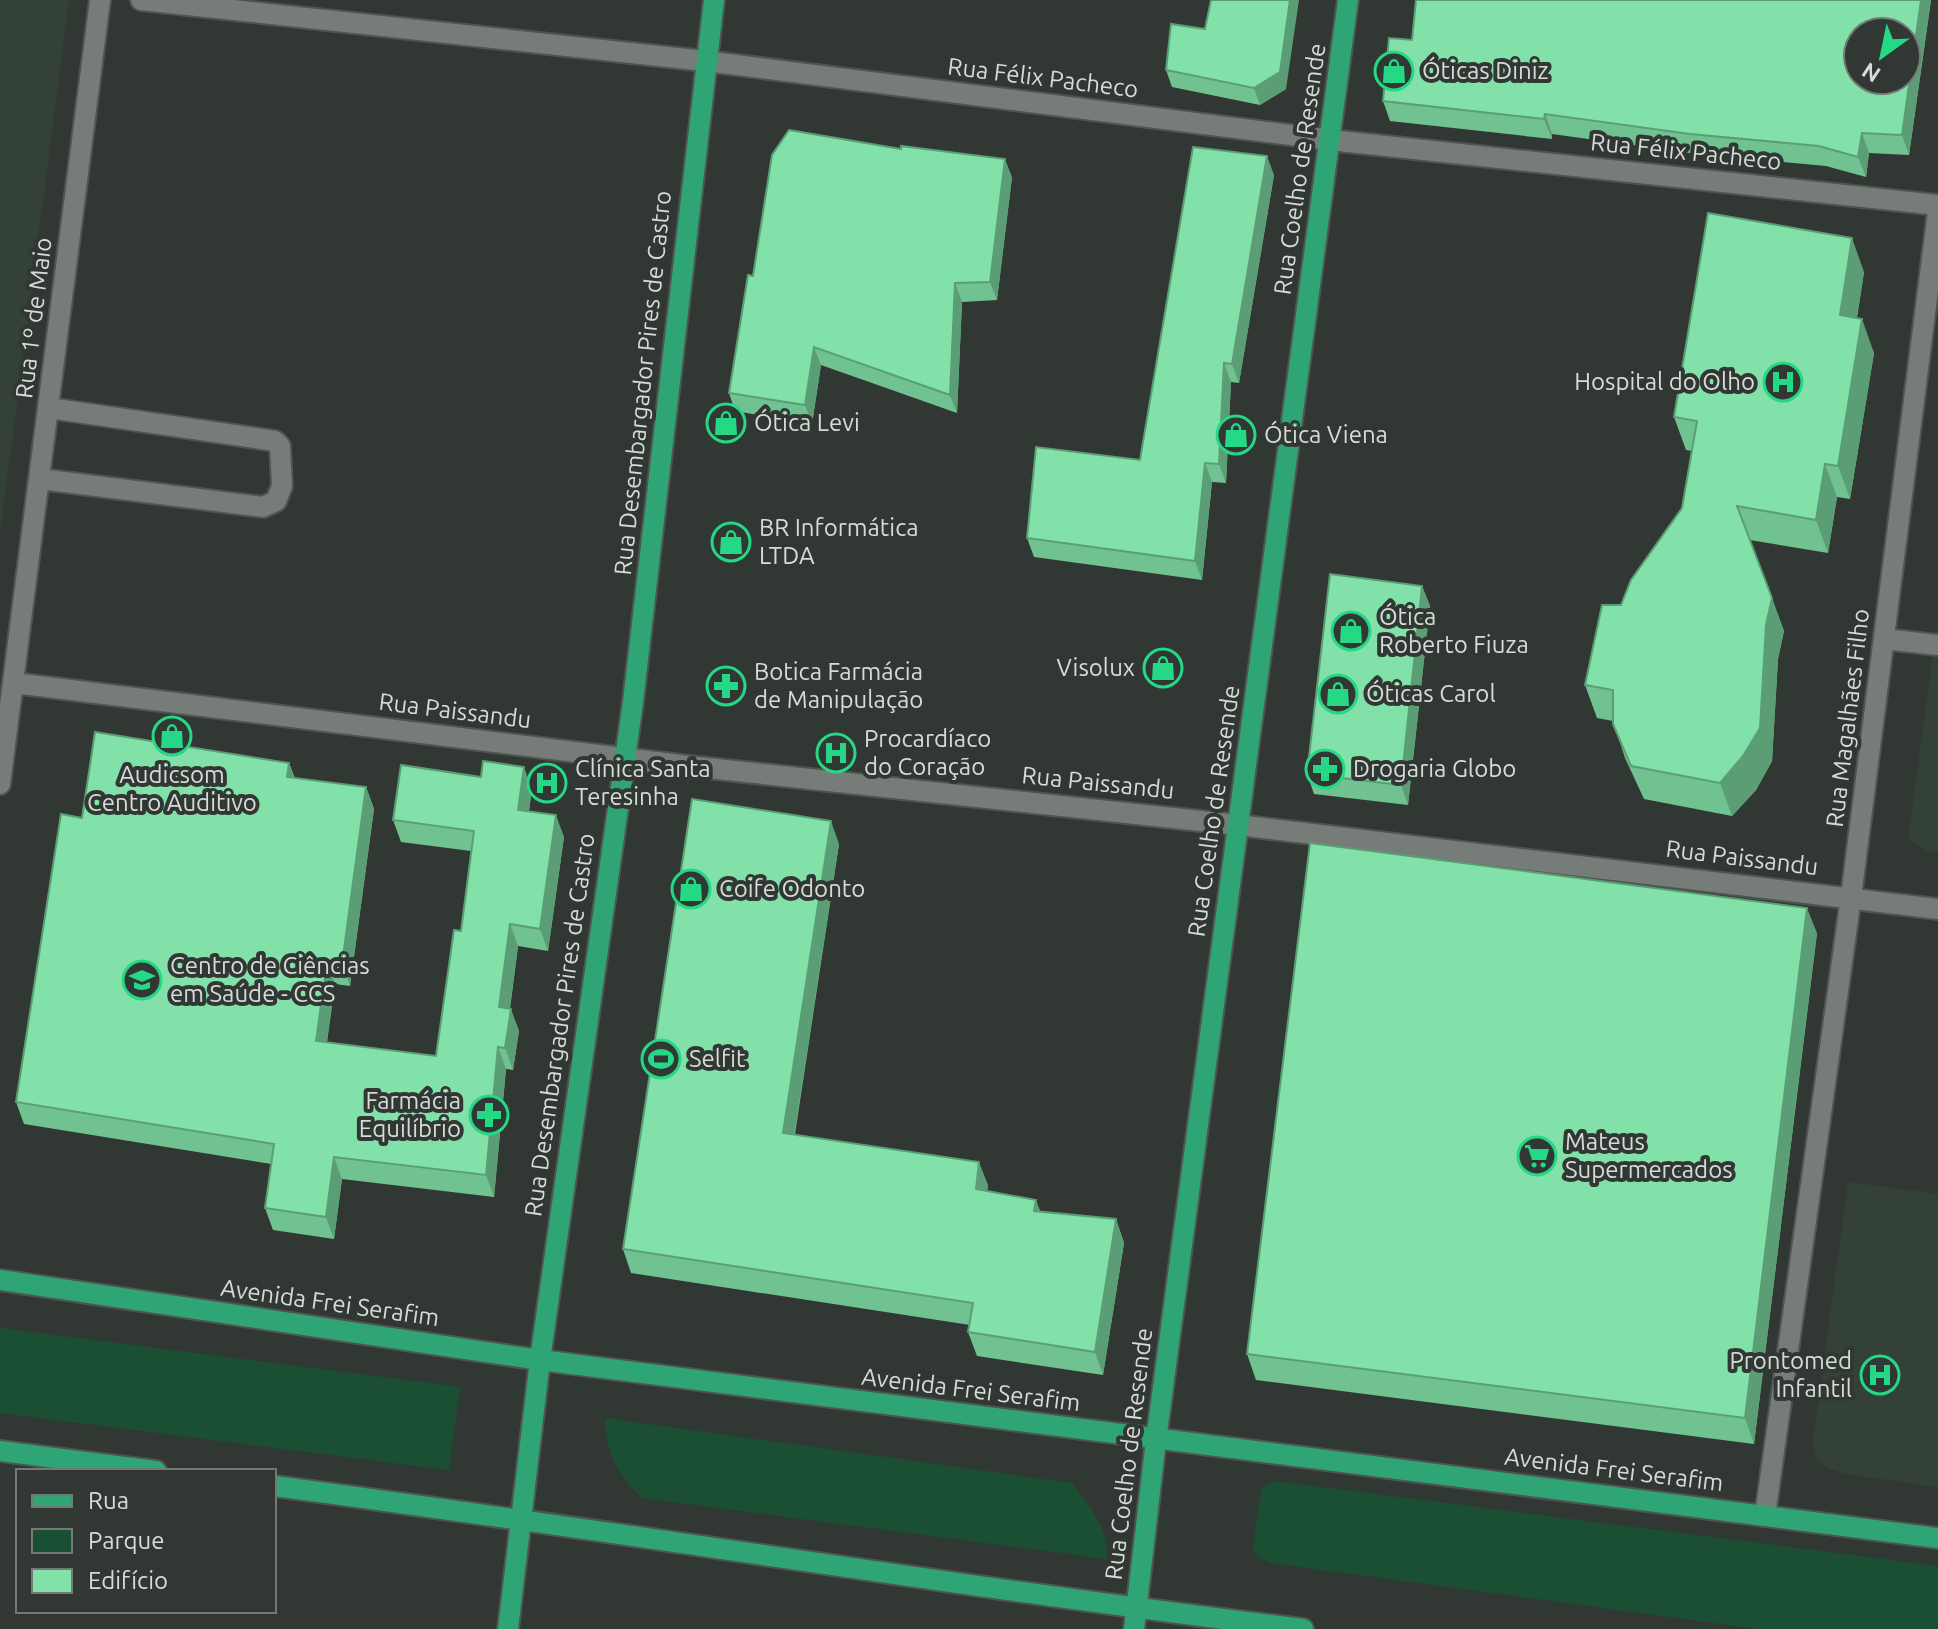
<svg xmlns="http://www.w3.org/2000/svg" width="1938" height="1629" viewBox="0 0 1938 1629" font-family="Ubuntu,sans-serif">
<rect width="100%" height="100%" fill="#313833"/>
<path fill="#344138" d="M 0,0 L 69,0 L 0,534 Z
M 1938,618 L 1938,853 L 1925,851 L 1908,838 Z
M 1848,1182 L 1938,1194 L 1938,1487 L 1845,1474 L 1828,1468 L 1817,1459 L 1813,1442 Z"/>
<path fill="#1b4f33" d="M 0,1328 L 460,1387 L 449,1470 L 0,1413 Z
M 605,1418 L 1072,1483 C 1091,1508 1108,1527 1107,1559 L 642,1498 C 615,1471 607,1457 605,1418 Z
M 1275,1481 L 1938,1566 L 1938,1629 L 1758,1629 L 1271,1563 L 1260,1558 L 1253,1549 L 1261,1489 Z"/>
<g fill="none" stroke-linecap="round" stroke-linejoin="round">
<g stroke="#4e5450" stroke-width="24">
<path id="minor" d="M 141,0 L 705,61 L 1330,140 L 1938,205
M 40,479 L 263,507 L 276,501 L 282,486 L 280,446 L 275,441 L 49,408
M 1884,639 L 1938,645
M 14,683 L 689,766 L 1238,825 L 1938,909
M 0,784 L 100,0
M 1765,1516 L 1851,897 L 1938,211"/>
</g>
<g stroke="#4e5450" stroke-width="24">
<path id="major" d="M 0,1280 L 540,1360 L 1938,1538
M 0,1451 L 156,1471
M 274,1486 C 617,1531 959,1587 1303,1629
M 508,1629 L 540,1360 L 633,702 L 714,0
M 1134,1629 L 1156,1440 L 1348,0"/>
</g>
<use href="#minor" stroke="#767d78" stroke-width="20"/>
<use href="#major" stroke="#2fa575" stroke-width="20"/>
</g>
<path fill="#70c291" d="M 1931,0 L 1909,155 L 1869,153 L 1866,177 L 1826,166 L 1697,154 L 1552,134 L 1552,139 L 1390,121 L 1383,101 L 1412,40 Z
M 1205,29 L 1286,89 L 1260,105 L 1172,87 L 1166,70 Z
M 1274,175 L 1239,383 L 1231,382 L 1226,483 L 1212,482 L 1202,580 L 1034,557 L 1027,538 L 1140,460 Z
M 1012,177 L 997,300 L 962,302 L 957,413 L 821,365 L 812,424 L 735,411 L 729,393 L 753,276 Z
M 1864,272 L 1857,318 L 1874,353 L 1850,499 L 1837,497 L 1828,553 L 1750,540 L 1784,631 L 1778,659 L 1772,761 L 1756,790 L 1732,816 L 1644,799 L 1625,758 L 1613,721 L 1597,718 L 1585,685 L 1621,605 L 1682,508 L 1692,451 L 1686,450 L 1674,417 Z
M 1422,586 L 1430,606 L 1408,805 L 1314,794 L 1307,774 Z
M 289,763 L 295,778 L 366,787 L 374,809 L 350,986 L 335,984 L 327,1042 L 436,1056 L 461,931 L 471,851 L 401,842 L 393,820 L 532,789 L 529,811 L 564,837 L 548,951 L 518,946 L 510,1009 L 519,1031 L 513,1070 L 506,1069 L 494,1197 L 342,1179 L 334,1239 L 273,1230 L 265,1208 L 271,1164 L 24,1124 L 16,1102 L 82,818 Z
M 839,844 L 795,1134 L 988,1185 L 987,1191 L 1040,1211 L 1116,1219 L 1124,1243 L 1103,1375 L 977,1356 L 968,1332 L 970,1325 L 631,1273 L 623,1249 Z
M 1817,933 L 1754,1444 L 1256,1380 L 1247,1354 Z"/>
<path fill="#5b9e76" d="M 1290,0 L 1299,0 L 1286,89 L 1260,105 L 1254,88 Z
M 1921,0 L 1931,0 L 1909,155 L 1902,135 Z
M 1545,114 L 1552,134 L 1552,139 L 1544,119 Z
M 1862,133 L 1869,153 L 1866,177 L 1858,157 Z
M 1267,156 L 1274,175 L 1239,383 L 1232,364 Z
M 1005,159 L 1012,177 L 997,300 L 990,282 Z
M 1852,238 L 1864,272 L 1852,348 L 1840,315 Z
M 955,283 L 962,302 L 957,413 L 950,395 Z
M 1862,319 L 1874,353 L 1850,499 L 1838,466 Z
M 814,347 L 821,365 L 812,424 L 805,405 Z
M 1224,363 L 1231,382 L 1226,483 L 1219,464 Z
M 1205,463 L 1212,482 L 1202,580 L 1195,561 Z
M 1825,464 L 1837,497 L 1828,553 L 1816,520 Z
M 1422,586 L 1430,606 L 1408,805 L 1401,785 Z
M 1772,598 L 1784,631 L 1778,659 L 1772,761 L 1756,790 L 1732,816 L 1720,783 L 1766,625 Z
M 289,763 L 297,785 L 287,777 Z
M 524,767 L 532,789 L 526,832 L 518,810 Z
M 366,787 L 374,809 L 350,986 L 342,964 Z
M 556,815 L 564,837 L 548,951 L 540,929 Z
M 831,821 L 839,844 L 791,1156 L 783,1133 Z
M 1807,908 L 1817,933 L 1754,1444 L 1745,1418 Z
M 510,924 L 518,946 L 507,1029 L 499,1007 Z
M 327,962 L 335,984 L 324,1063 L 316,1041 Z
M 511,1009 L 519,1031 L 513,1070 L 505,1048 Z
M 498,1047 L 506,1069 L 494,1197 L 486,1175 Z
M 334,1157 L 342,1179 L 334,1239 L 326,1217 Z
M 979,1162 L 988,1185 L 984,1212 L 976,1189 Z
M 1036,1200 L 1045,1223 L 1034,1211 Z
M 1116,1219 L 1124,1243 L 1103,1375 L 1095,1352 Z"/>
<path fill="#82e1a9" stroke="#5b9e76" stroke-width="2" fill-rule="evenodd" d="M 1211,0 L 1290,0 L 1280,72 L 1254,88 L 1166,70 L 1171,24 L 1205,29 Z
M 1416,0 L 1921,0 L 1902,135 L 1862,133 L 1858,157 L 1819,146 L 1690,134 L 1545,114 L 1544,119 L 1383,101 L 1389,38 L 1412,40 ZM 1858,32 L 1906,32 L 1906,80 L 1858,80 Z
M 789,130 L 901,149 L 901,146 L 1005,159 L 990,282 L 955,283 L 950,395 L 814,347 L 805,405 L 729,393 L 748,275 L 753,276 L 772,155 Z
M 1193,147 L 1267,156 L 1232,364 L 1224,363 L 1219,464 L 1205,463 L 1195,561 L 1027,538 L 1036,447 L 1140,460 Z
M 1708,213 L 1852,238 L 1840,315 L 1862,319 L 1838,466 L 1825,464 L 1816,520 L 1737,506 L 1772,598 L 1766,625 L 1760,728 L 1743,756 L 1720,783 L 1631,766 L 1613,724 L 1613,690 L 1585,685 L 1602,605 L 1621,605 L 1631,580 L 1682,508 L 1697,421 L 1674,417 Z
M 1330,574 L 1422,586 L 1401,785 L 1307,774 Z
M 95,732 L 289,763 L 287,777 L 366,787 L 342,964 L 327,962 L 316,1041 L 436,1056 L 454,930 L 461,931 L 474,831 L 393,820 L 401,765 L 481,777 L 483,761 L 524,767 L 518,810 L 556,815 L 540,929 L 510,924 L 499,1007 L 511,1009 L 505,1048 L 498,1047 L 486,1175 L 334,1157 L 326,1217 L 265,1208 L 274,1144 L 16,1102 L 61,814 L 82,818 Z
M 692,799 L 831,821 L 783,1133 L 979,1162 L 976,1189 L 1036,1200 L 1034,1211 L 1116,1219 L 1095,1352 L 968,1332 L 973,1303 L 623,1249 Z
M 1310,843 L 1807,908 L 1745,1418 L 1247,1354 Z"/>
<defs>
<g id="shop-ring" transform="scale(2)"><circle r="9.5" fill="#313833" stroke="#25d886" stroke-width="1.5"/><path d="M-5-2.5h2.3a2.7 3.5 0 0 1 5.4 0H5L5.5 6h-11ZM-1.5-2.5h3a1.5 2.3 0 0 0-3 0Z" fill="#25d886"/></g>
<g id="hospital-ring" transform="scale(2)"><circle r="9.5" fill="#313833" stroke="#25d886" stroke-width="1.5"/><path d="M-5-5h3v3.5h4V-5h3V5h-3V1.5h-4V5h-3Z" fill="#25d886"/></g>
<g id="pharmacy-ring" transform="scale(2)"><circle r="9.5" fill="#313833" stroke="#25d886" stroke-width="1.5"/><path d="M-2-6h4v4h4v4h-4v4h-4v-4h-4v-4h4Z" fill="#25d886"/></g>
<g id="university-ring" transform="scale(2)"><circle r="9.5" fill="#313833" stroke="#25d886" stroke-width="1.5"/><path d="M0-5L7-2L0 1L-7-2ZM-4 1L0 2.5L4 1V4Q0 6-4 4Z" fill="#25d886"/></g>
<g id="stadium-ring" transform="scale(2)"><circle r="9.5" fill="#313833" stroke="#25d886" stroke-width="1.5"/><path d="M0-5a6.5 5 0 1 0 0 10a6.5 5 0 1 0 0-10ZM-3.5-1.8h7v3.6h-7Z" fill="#25d886"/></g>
<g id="supermarket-ring" transform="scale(2)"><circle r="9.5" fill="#313833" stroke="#25d886" stroke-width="1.5"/><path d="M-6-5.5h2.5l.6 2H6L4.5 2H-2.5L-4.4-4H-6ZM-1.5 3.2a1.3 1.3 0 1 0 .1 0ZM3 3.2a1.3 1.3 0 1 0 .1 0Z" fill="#25d886"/></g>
</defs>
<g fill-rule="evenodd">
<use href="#shop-ring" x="1394" y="71"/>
<use href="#hospital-ring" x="1783" y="382"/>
<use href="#shop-ring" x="726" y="423"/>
<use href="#shop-ring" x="1236" y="435"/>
<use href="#shop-ring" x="731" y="542"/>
<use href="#shop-ring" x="1351" y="631"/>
<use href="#shop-ring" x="1163" y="668"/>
<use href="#pharmacy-ring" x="726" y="686"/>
<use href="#shop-ring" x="1338" y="694"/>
<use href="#shop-ring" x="172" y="736"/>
<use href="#hospital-ring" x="836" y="753"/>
<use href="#pharmacy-ring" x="1325" y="769"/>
<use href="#hospital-ring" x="547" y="783"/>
<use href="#shop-ring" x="691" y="889"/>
<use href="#university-ring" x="142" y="980"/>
<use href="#stadium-ring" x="661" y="1059"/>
<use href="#pharmacy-ring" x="489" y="1115"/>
<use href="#supermarket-ring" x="1537" y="1156"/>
<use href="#hospital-ring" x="1880" y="1375"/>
</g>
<g text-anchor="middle" stroke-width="8" stroke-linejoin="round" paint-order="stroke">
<g font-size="24" fill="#d6dbd8" stroke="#313833" text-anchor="start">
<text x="1422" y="79">Óticas Diniz</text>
<text x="1755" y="390" text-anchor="end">Hospital do Olho</text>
<text x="754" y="431">Ótica Levi</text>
<text x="1264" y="443">Ótica Viena</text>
<text x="759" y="536">BR Informática<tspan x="759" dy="28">LTDA</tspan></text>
<text x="1379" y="625">Ótica<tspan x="1379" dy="28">Roberto Fiuza</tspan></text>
<text x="1135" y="676" text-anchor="end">Visolux</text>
<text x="754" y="680">Botica Farmácia<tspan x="754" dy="28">de Manipulação</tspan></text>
<text x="1366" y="702">Óticas Carol</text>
<text x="864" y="747">Procardíaco<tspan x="864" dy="28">do Coração</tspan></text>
<text x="575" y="777">Clínica Santa<tspan x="575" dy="28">Teresinha</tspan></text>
<text x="1353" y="777">Drogaria Globo</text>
<text x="172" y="783" text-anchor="middle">Audicsom<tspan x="172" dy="28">Centro Auditivo</tspan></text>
<text x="719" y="897">Coife Odonto</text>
<text x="170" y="974">Centro de Ciências<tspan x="170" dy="28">em Saúde - CCS</tspan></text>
<text x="689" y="1067">Selfit</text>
<text x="461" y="1109" text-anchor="end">Farmácia<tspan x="461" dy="28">Equilíbrio</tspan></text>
<text x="1565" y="1150">Mateus<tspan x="1565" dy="28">Supermercados</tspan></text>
<text x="1852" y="1369" text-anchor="end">Prontomed<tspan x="1852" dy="28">Infantil</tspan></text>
</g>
<g font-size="24" fill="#d6dbd8" stroke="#313833">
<text transform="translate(1043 78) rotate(7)" y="8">Rua Félix Pacheco</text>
<text transform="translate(1686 152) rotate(6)" y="8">Rua Félix Pacheco</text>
<text transform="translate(1300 169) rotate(-82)" y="8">Rua Coelho de Resende</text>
<text transform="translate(34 318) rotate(-83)" y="8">Rua 1º de Maio</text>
<text transform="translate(643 383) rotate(-84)" y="8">Rua Desembargador Pires de Castro</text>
<text transform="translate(455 711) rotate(7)" y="8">Rua Paissandu</text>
<text transform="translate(1848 718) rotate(-83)" y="8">Rua Magalhães Filho</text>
<text transform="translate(1098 783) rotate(6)" y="8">Rua Paissandu</text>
<text transform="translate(1214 811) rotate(-82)" y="8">Rua Coelho de Resende</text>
<text transform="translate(1742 858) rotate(7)" y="8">Rua Paissandu</text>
<text transform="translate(560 1025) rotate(-82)" y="8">Rua Desembargador Pires de Castro</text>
<text transform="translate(330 1303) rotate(8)" y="8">Avenida Frei Serafim</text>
<text transform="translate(971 1390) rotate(7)" y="8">Avenida Frei Serafim</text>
<text transform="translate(1129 1454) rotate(-83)" y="8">Rua Coelho de Resende</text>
<text transform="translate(1614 1470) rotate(7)" y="8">Avenida Frei Serafim</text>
</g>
</g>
<rect x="16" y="1469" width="260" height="144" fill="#313833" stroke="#737975" stroke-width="2"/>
<rect x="32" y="1495" width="40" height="12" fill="#2fa575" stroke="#737975" stroke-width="2"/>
<text x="88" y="1509" font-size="24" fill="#d6dbd8">Rua</text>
<rect x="32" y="1529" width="40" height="24" fill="#1b4f33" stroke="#737975" stroke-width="2"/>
<text x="88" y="1549" font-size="24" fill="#d6dbd8">Parque</text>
<rect x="32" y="1569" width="40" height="24" fill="#82e1a9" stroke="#737975" stroke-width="2"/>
<text x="88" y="1589" font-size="24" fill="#d6dbd8">Edifício</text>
<g transform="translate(1882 56) rotate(213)"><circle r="38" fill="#313833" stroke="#737975" stroke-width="2"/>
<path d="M0-6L14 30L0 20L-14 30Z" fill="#25d886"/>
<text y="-12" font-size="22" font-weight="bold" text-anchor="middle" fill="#d6dbd8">N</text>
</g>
</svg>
